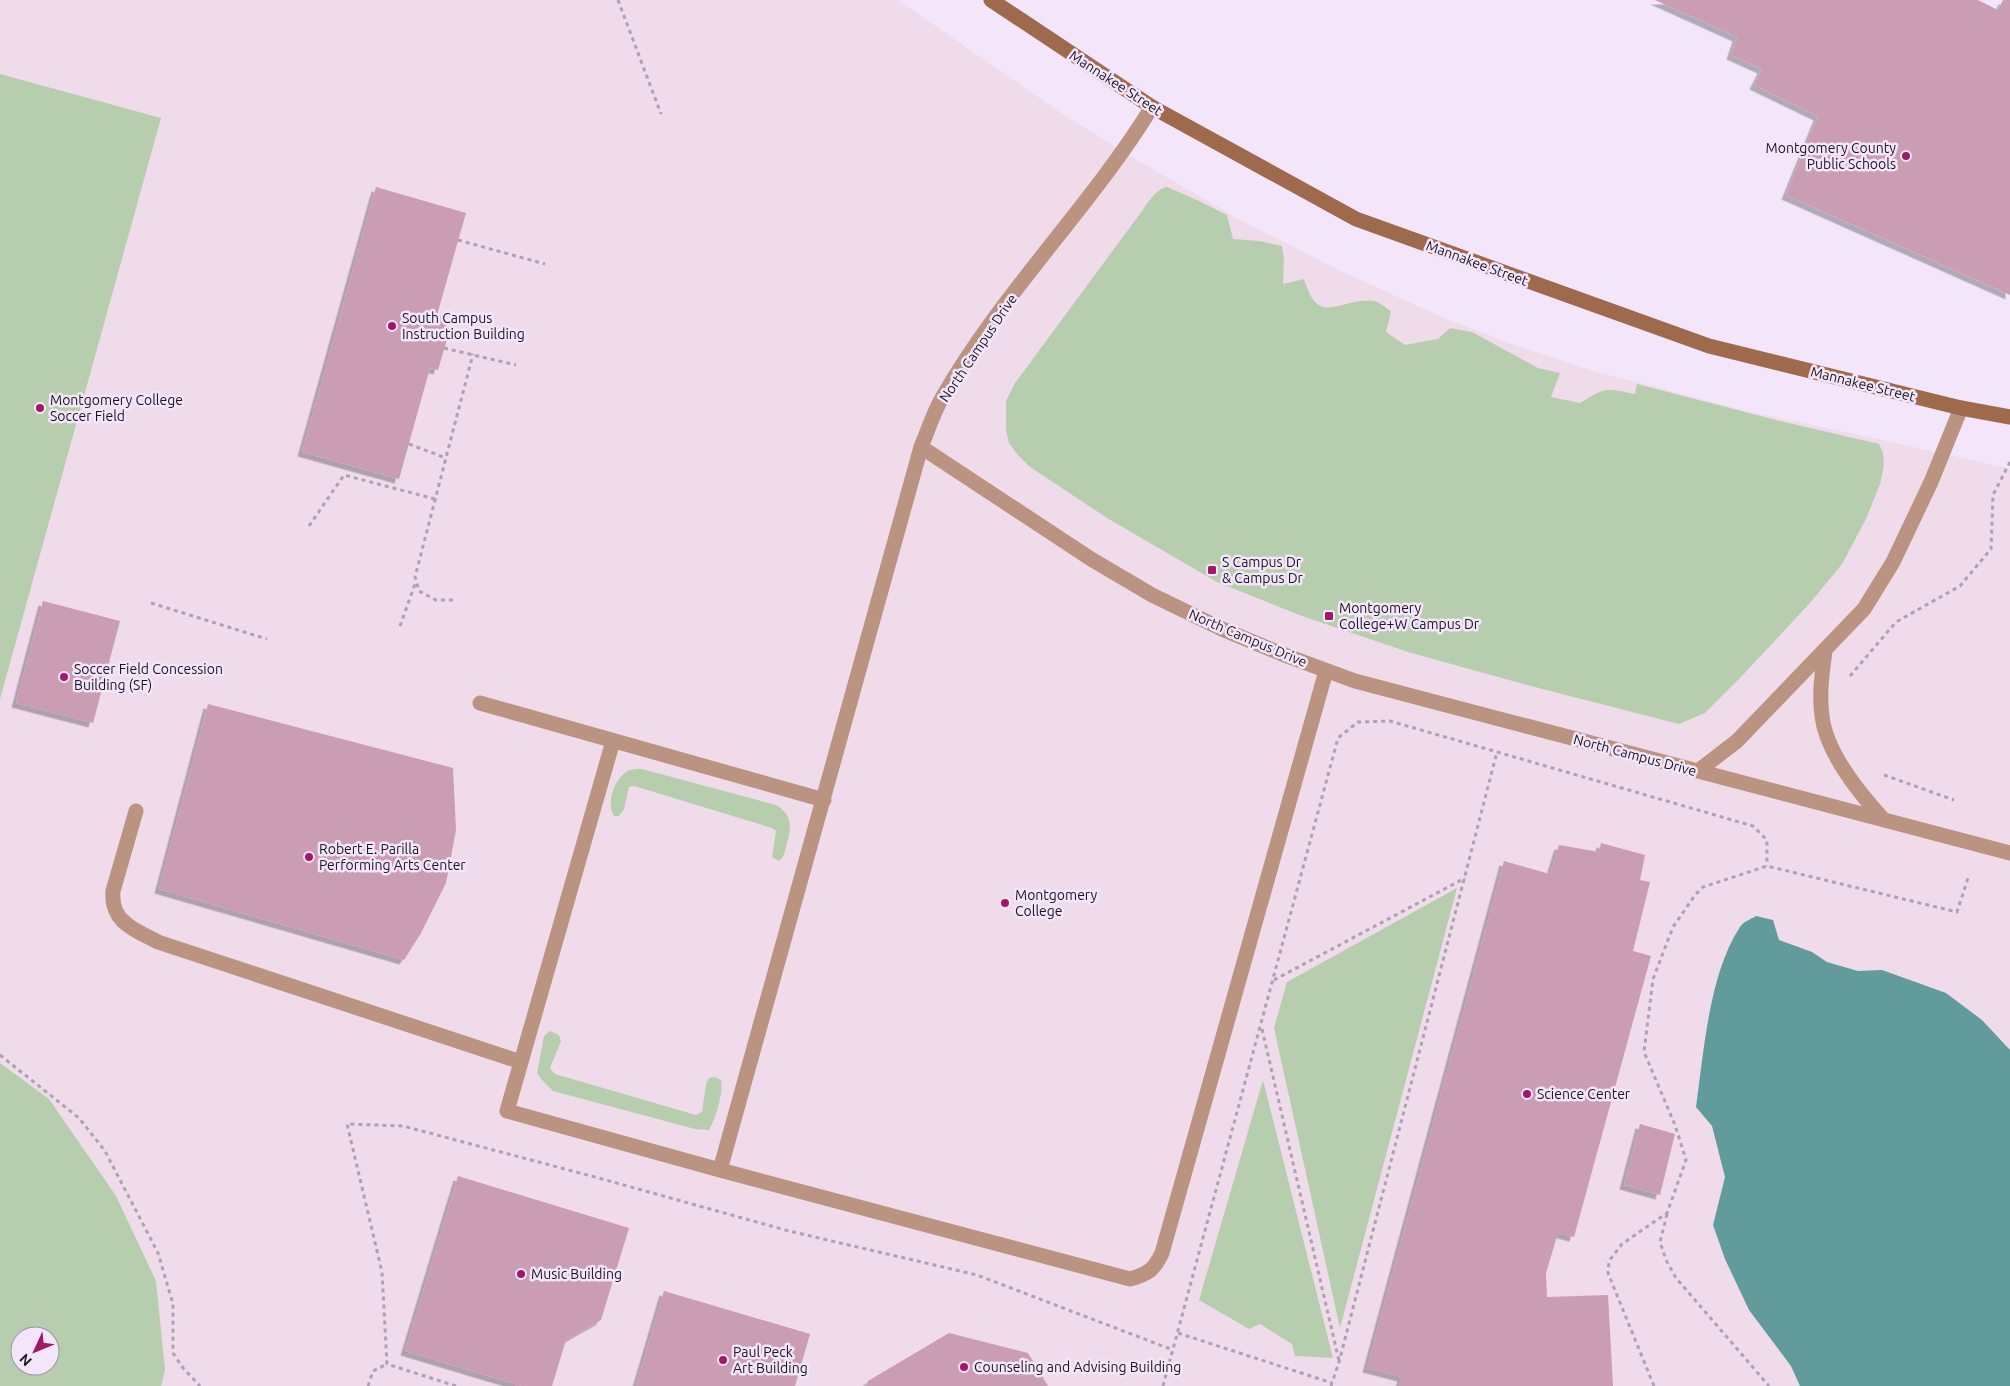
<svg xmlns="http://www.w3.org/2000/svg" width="2010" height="1386" viewBox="0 0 2010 1386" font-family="Ubuntu,sans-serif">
<defs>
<filter id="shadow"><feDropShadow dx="-4.5" dy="4.5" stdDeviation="0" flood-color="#0004"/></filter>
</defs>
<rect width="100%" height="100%" fill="#f3e6fb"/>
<path fill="#efdbea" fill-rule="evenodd" d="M 0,0 L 898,0 L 1067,117 L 1166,177 L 1248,224 L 1347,274 L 1449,320 L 1520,347 L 1594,371 L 1746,411 L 1879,439 L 2010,469 L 2010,1386 L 0,1386 ZM 20,1336 L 50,1336 L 50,1366 L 20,1366 Z"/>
<path fill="#b7ceae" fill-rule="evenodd" d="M 0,74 L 161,118 L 0,699 Z
M 1167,187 L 1199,201 L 1227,215 L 1233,239 L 1259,241 L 1282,246 L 1284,260 L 1283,284 L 1304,279 C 1319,329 1338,297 1374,301 C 1379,302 1386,308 1391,311 L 1386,332 L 1405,345 L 1438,339 L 1450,328 L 1472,332 L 1538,368 L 1560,373 L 1551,397 L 1580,403 C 1605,387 1606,388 1635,394 L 1637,384 L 1776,420 L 1879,444 L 1883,453 L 1884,465 L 1880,484 L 1866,519 L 1842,564 L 1810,603 L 1740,678 L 1705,713 L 1679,724 L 1527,685 L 1408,652 L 1302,616 L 1217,582 L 1107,518 L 1030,467 L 1017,454 L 1009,443 L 1006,430 L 1006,401 L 1015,383 L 1139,215 C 1146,206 1155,189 1167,187 Z
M 642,769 L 776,805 C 792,814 792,827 787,843 C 785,850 785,856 779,861 L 772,857 L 776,831 L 772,828 L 634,786 L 629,787 L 624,809 L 619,816 L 614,816 C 606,803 614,780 626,772 C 630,769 636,769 642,769 Z
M 1457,888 L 1340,1328 L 1274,1028 L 1287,982 Z
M 550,1031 L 559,1035 L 561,1041 L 550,1068 L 555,1074 L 696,1115 L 702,1112 L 706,1084 L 709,1078 L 715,1077 L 721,1080 C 724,1092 715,1120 709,1130 L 695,1129 L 553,1091 L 541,1079 L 537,1073 L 544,1036 Z
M 0,1063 L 49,1099 L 116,1196 L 156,1281 L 165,1370 L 161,1386 L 0,1386 ZM 20,1336 L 50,1336 L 50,1366 L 20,1366 Z
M 1263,1080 L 1333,1358 L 1295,1356 L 1292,1344 L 1260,1324 L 1249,1329 L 1199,1300 Z"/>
<path fill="#619b9c" d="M 1756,916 L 1773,920 L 1779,940 L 1812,952 L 1827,962 L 1858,971 L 1882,970 L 1946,993 L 1982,1020 L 2010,1050 L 2010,1386 L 1800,1386 L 1791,1366 L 1749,1310 L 1725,1259 L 1713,1225 L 1725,1177 L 1712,1126 L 1696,1107 C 1704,1051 1709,974 1740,927 C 1743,922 1751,919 1756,916 Z"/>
<path fill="#ca9db2" filter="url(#shadow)" d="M 1655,0 L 1978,0 L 1998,10 L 2003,0 L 2010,0 L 2010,295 L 1786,195 L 1818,116 L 1754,85 L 1762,69 L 1731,55 L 1737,37 Z
M 376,187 L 466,213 L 437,315 L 445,317 L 448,336 L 438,370 L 430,368 L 399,479 L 302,452 Z
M 43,601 L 120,621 L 93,723 L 16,703 Z
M 208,704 L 453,768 L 456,830 L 446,883 L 421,933 L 404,960 L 159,889 Z
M 1601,843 L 1645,855 L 1640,880 L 1650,882 L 1633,951 L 1651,956 L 1574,1237 L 1558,1233 L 1546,1273 L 1547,1297 L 1608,1295 L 1613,1386 L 1399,1386 L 1402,1377 L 1367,1368 L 1504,861 L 1550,874 L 1559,845 L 1599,852 Z
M 1640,1124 L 1675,1134 L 1660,1195 L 1624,1185 Z
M 458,1176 L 629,1228 L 601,1320 L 566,1340 L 552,1386 L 522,1386 L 405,1351 Z
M 664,1291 L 810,1334 L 795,1386 L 636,1386 Z
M 949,1333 L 1028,1353 L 1048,1386 L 866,1386 L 868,1381 Z"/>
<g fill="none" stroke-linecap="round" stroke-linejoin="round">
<path stroke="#aca2b2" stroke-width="3" stroke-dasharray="4 4" stroke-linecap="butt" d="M 618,0 L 661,114
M 458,240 L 545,264
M 444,348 L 516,365
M 409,444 L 446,458
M 309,526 L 344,475 L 435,499
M 453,600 L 436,600 L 419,591 L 415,577 L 473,354
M 151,603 L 267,639
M 400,626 L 415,584
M 1850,676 L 1896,622 L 1960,586 L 1991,549 L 1993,495 L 2010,462
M 1884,775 L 1954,800
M 1274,980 L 1465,878
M 1262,1029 L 1339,1361
M 0,1055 L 79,1118 L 105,1151 L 158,1253 L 173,1304 L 173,1353 L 183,1368 L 200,1386
M 1667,1214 L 1660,1242 L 1666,1260 L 1676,1278 L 1769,1386
M 1178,1333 L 1332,1383
M 368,1386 L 373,1371 L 387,1364
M 456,1386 L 387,1364 L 382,1272 L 347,1124 L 403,1126 L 595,1177 L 789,1231 L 977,1275 L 1173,1350
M 1163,1386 L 1338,738 L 1358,722 L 1390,721 L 1753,826 L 1767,840 L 1767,866
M 1331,1386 L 1339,1362 L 1497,752
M 1654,1386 L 1608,1273 L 1609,1261 L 1622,1244 L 1667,1213 L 1686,1160 L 1675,1125 L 1644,1052 L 1653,979 L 1673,927 L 1695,895 L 1703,887 L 1767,866 L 1957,912 L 1968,878"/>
<path stroke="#ba9480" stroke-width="15" d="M 480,703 L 824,800
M 613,741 L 507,1111 L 720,1170 L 1130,1279 C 1148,1274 1154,1270 1162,1253 L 1326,671
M 136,811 L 113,891 C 110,922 135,930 158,942 L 521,1062
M 720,1170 L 921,447"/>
<path stroke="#ba9480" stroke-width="15" d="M 1152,107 C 1089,209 1001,294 942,398 C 933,413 928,431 921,447 L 1091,559 L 1152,595 L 1222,629 L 1287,656 L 1355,681 L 2010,853
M 1825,651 C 1822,673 1819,694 1822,716 C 1826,752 1860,794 1884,820
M 1698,771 L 1737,741 L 1864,609 L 1893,562 L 1931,482 L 1961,408"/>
<path stroke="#9f694b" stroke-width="15" d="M 991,0 L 1152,107 L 1356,219 L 1709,346 L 1961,408 L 2010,417"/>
</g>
<g fill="#9f1968" stroke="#f3e6fb" stroke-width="2">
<circle cx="1906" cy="156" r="5"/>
<circle cx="392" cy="326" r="5"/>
<circle cx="40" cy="408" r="5"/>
<rect x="1207" y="565" width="10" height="10" rx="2.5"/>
<rect x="1324" y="611" width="10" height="10" rx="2.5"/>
<circle cx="64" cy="677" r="5"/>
<circle cx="309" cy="857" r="5"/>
<circle cx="1005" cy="903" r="5"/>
<circle cx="1527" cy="1094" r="5"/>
<circle cx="521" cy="1274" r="5"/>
<circle cx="723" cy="1360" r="5"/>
<circle cx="964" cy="1367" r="5"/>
</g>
<g text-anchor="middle" stroke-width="5" stroke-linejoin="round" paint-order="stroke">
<g font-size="14" fill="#1b161d" stroke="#f3e6fb">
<text transform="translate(1116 83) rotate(33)" y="5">Mannakee Street</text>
<text transform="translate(1477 263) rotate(20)" y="5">Mannakee Street</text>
<text transform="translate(978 348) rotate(-56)" y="5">North Campus Drive</text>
<text transform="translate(1863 384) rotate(14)" y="5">Mannakee Street</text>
<text transform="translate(1248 638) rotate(23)" y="5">North Campus Drive</text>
<text transform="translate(1635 755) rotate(15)" y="5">North Campus Drive</text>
</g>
<g font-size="14" fill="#1b161d" stroke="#f3e6fb" text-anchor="start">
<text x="1896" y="153" text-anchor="end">Montgomery County<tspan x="1896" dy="16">Public Schools</tspan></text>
<text x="402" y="323">South Campus<tspan x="402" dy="16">Instruction Building</tspan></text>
<text x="50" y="405">Montgomery College<tspan x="50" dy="16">Soccer Field</tspan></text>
<text x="1222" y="567">S Campus Dr<tspan x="1222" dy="16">&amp; Campus Dr</tspan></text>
<text x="1339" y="613">Montgomery<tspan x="1339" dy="16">College+W Campus Dr</tspan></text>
<text x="74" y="674">Soccer Field Concession<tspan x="74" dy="16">Building (SF)</tspan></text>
<text x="319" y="854">Robert E. Parilla<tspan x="319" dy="16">Performing Arts Center</tspan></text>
<text x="1015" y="900">Montgomery<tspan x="1015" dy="16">College</tspan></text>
<text x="1537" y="1099">Science Center</text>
<text x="531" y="1279">Music Building</text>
<text x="733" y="1357">Paul Peck<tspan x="733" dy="16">Art Building</tspan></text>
<text x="974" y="1372">Counseling and Advising Building</text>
</g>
</g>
<g transform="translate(35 1351) rotate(226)"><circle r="24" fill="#f3e6fb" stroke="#9d93a2"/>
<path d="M0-4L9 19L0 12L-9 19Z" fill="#9f1968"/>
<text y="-8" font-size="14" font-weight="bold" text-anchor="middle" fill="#1b161d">N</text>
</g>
</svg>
